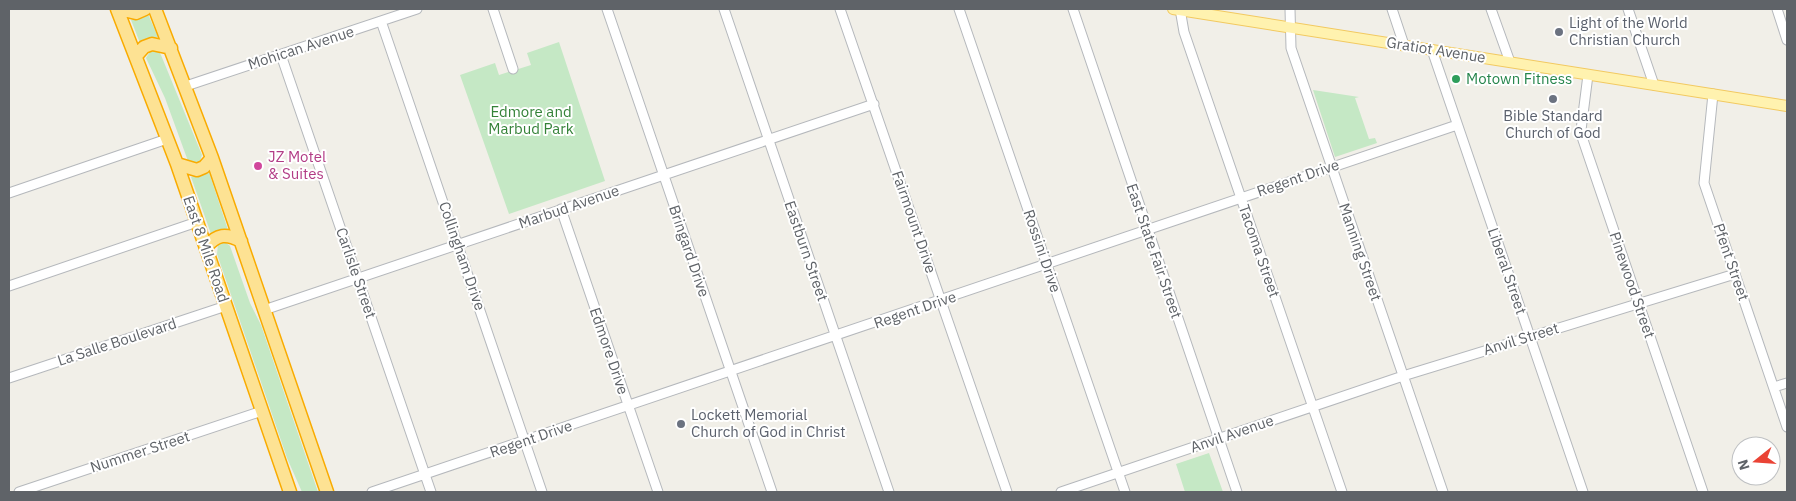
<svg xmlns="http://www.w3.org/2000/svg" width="1796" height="501" viewBox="0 0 1796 501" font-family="'IBM Plex Sans',sans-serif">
<rect width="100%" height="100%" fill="#f1efe8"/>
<path fill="#c5e8c5" d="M 148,14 L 158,37 L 140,43 L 131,20 Z
M 559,42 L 605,181 L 509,214 L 460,75 L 495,63 L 499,75 L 531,65 L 527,53 Z
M 151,50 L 159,52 L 161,55 L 202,155 L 199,164 L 190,163 L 188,161 L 165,98 L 146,58 Z
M 1313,90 L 1359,97 L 1355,98 L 1369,139 L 1375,138 L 1377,143 L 1335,157 Z
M 209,172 L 228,230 L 211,234 L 191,177 Z
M 225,242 L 230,246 L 250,303 L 261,325 L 318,492 L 302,492 L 287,458 L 217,254 L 218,244 Z
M 1209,453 L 1223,492 L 1185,492 L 1176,464 Z"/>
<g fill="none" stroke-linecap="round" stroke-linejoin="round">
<g stroke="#b5b8bc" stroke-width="11">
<path id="minor" d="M 493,9 L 513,69
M 607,9 L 772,492
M 724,9 L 889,492
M 840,9 L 1007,492
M 959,9 L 1125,492
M 1073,9 L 1237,492
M 1180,9 L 1184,32 L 1342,492
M 1290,9 L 1291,48 L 1443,492
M 1392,9 L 1404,45
M 1491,9 L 1510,62
M 1628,9 L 1654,85
M 1777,9 L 1787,40
M 381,21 L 542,492
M 1432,50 L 1583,492
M 281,55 L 431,492
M 1588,75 L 1581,130 L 1582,137 L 1703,492
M 186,86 L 417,9
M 1713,94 L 1704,183 L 1787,427
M 9,193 L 167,139
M 561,209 L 658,492
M 9,286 L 197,222
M 264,310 L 874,104
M 9,378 L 226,306
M 1774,387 L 1787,383
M 19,492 L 262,411
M 372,492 L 1457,125
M 1061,492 L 1403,376 L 1735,274"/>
</g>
<g stroke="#f2c960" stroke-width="12">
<path id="major" d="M 1173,9 L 1787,106"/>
</g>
<g stroke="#f9ab00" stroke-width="15">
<path id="highway" d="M 117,9 L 177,164 L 290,492
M 119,9 L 136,13 L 145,9
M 155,9 L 212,158 L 327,492
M 136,56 L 144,47 L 152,44 L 171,48
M 177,164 L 197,170 L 204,167 L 212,158
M 206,247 C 217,234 226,233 241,241"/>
</g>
<use href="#minor" stroke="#fff" stroke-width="9"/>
<use href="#major" stroke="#fff2af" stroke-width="10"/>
<use href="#highway" stroke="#fde293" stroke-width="12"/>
</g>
<g fill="#6b7280" stroke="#fff" stroke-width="2">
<circle cx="1559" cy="32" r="5"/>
<circle cx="1553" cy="99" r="5"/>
<circle cx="681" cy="424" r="5"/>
</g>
<circle fill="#2e9e5b" stroke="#fff" stroke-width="2" cx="1456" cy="79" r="5"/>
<circle fill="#d1479c" stroke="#fff" stroke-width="2" cx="258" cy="166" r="5"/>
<g text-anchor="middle" stroke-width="4" stroke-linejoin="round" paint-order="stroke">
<g font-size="15" fill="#5b616d" stroke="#fff" text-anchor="start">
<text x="1569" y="28">Light of the World<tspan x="1569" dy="17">Christian Church</tspan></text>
<text x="1553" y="121" text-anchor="middle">Bible Standard<tspan x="1553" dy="17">Church of God</tspan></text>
<text x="691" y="420">Lockett Memorial<tspan x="691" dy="17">Church of God in Christ</tspan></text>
</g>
<g font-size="15" fill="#5f6368" stroke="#fff">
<text transform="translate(301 48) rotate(-18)" y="5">Mohican Avenue</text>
<text transform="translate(1436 50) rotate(9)" y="5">Gratiot Avenue</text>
<text transform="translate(1298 178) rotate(-19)" y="5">Regent Drive</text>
<text transform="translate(569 207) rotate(-19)" y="5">Marbud Avenue</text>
<text transform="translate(914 222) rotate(71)" y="5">Fairmount Drive</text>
<text transform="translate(206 249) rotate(71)" y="5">East 8 Mile Road</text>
<text transform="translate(689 251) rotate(71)" y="5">Bringard Drive</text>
<text transform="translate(806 251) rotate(71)" y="5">Eastburn Street</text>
<text transform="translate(1042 251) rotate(71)" y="5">Rossini Drive</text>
<text transform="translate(1154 251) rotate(71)" y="5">East State Fair Street</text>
<text transform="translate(1259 251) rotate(71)" y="5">Tacoma Street</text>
<text transform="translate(1360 252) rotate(71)" y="5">Manning Street</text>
<text transform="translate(462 256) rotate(71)" y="5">Collingham Drive</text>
<text transform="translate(1731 262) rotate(71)" y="5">Pfent Street</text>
<text transform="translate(1507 271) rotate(71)" y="5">Liberal Street</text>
<text transform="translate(356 273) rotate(71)" y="5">Carlisle Street</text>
<text transform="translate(1632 285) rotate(71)" y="5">Pinewood Street</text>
<text transform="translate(915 310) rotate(-19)" y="5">Regent Drive</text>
<text transform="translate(1521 339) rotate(-17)" y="5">Anvil Street</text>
<text transform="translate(117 342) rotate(-18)" y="5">La Salle Boulevard</text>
<text transform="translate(609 351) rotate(71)" y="5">Edmore Drive</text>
<text transform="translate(1232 434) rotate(-19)" y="5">Anvil Avenue</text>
<text transform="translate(531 439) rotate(-19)" y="5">Regent Drive</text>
<text transform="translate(140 452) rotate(-18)" y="5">Nummer Street</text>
</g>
<g font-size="15" fill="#27864d" stroke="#fff" text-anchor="start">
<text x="1466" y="84">Motown Fitness</text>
</g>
<g font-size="15" fill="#348238" stroke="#fff">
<text x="531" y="117">Edmore and<tspan x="531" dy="17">Marbud Park</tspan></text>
</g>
<g font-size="15" fill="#b23c85" stroke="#fff" text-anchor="start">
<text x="268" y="162">JZ Motel<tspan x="268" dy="17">&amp; Suites</tspan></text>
</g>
</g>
<rect width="1796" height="501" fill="none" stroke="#5f6368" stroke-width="20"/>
<g transform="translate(1756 461) rotate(253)"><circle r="24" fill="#ffffff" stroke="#bfc1c3"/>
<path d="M0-4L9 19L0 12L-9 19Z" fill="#ea4335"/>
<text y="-8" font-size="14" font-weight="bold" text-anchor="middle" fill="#5f6368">N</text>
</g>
</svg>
